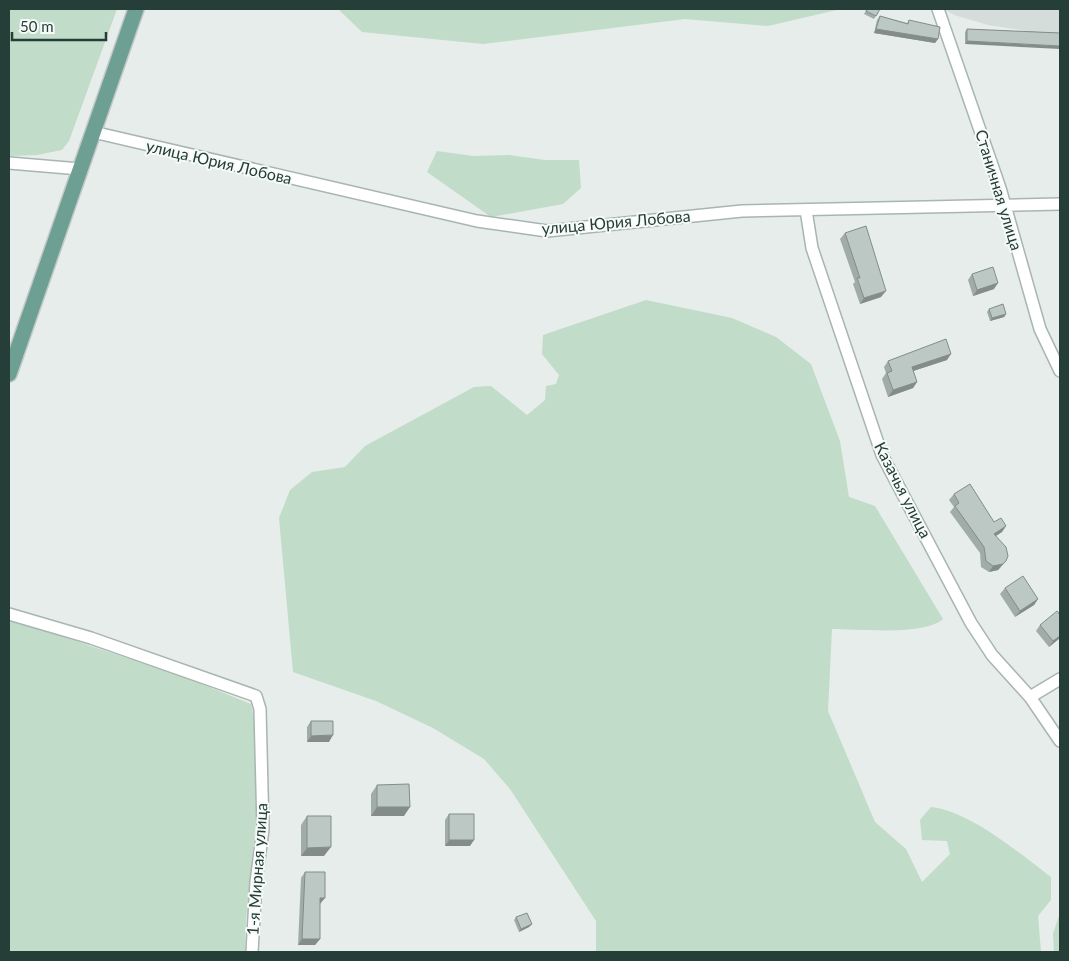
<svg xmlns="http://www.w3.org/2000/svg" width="1069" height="961" viewBox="0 0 1069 961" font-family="Lato,sans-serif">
<rect width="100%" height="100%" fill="#e6edea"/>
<path fill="#d4ddd9" d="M 944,9 L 1060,9 L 1060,32 L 1047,34 L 988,25 L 954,15 Z"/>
<path fill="#c1dcc9" d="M 9,9 L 117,9 L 69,141 L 62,150 L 37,155 L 9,156 Z
M 338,9 L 841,9 L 768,26 L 685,19 L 483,44 L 362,32 Z
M 437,151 L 473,156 L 509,155 L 545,160 L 579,160 L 581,188 L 563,204 L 491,217 L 427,172 Z
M 646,300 L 732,318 L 776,337 L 811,364 L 840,441 L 849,497 L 875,506 L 943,619 C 924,636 858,629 832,629 L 828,711 L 875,822 L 906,849 L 922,882 L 950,854 L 947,841 L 922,840 L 920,820 L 931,807 C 970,811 1019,853 1051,877 L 1051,900 L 1038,916 L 1041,952 L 596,952 L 596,921 L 510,789 L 484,759 L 433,728 L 376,701 L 293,672 L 279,518 L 290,490 L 312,472 L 345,467 L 365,446 L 474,387 L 491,386 L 527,415 L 545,400 L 546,386 L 556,384 L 559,375 L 542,354 L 543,335 Z
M 9,619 L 184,677 L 251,704 L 255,722 L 257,810 L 246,920 L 245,952 L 9,952 Z
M 1060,913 L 1060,952 L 1054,952 L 1053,934 Z"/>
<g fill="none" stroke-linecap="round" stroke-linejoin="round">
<g stroke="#a9b5b1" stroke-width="14">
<path id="street" d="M 938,9 L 1000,188 L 1040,329 L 1060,371
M 93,132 L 477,221 L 547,231 L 742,211 L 1060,204
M 9,163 L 80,169
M 806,210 L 812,248 L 882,455 L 971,623 L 992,655 L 1030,697 L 1060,741
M 9,614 L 91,638 L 256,696 L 260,709 L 263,829 L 256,882 L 252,952
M 1030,697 L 1060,679"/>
</g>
<g stroke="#c2c9c7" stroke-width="18">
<path id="primary" d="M 9,374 L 136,9"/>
</g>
<use href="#street" stroke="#fff" stroke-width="11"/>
<use href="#primary" stroke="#6e9f93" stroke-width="15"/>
</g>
<path fill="#a1aca8" d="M 867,9 L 880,9 L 874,19 L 864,14 Z
M 880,16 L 907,23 L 909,20 L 938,39 L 935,43 L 874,33 L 877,20 Z
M 967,29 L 1060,33 L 965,44 L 965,32 Z
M 845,233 L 881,297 L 860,304 L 853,284 L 855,282 L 840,239 Z
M 972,274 L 994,289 L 973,296 L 968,280 Z
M 989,309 L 1006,314 L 1004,317 L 990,321 L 987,312 Z
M 947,360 L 913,371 L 917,382 L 913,388 L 888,397 L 882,379 L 886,373 L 884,367 L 888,361 Z
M 954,494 L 994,522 L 1006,526 L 1002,532 L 996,536 L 1006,561 L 998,570 L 989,572 L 981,567 L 980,553 L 950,512 L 954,507 L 949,500 Z
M 1005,588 L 1038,599 L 1034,605 L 1015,617 L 1000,594 Z
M 1060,615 L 1060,638 L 1049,647 L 1036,631 L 1040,625 Z
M 311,721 L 329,742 L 307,742 L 307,727 Z
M 377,785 L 404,816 L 371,816 L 371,794 Z
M 449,814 L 470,846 L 445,846 L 445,820 Z
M 307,816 L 324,856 L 301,856 L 301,825 Z
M 305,872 L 320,904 L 320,939 L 315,945 L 298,945 L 301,878 Z
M 516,917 L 532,924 L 529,927 L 519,932 L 514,920 Z"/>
<path fill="#838c88" d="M 876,29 L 938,39 L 935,43 L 874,33 Z
M 967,41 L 1060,46 L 1060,49 L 965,44 Z
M 998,283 L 994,289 L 973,296 L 977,290 Z
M 886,291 L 881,297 L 860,304 L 864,298 Z
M 1006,314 L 1004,317 L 990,321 L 992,318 Z
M 951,354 L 947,360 L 907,373 L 912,367 Z
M 917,382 L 913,388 L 888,397 L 893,390 Z
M 1006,526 L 1002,532 L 989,540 L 994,534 Z
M 1006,561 L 998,570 L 989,572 L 993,566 Z
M 1038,599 L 1034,605 L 1015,617 L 1020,611 Z
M 1060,636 L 1060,638 L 1049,647 L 1053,641 Z
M 333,735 L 329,742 L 307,742 L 311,736 Z
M 377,807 L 410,807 L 404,816 L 371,816 Z
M 449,840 L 474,840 L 470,846 L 445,846 Z
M 331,847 L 324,856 L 301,856 L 307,848 Z
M 320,898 L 325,898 L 320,904 Z
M 532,924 L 529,927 L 519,932 L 521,929 Z
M 302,939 L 320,939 L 315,945 L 298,945 Z"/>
<path fill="#bbc8c3" stroke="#838c88" d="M 867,9 L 880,9 L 876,16 L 866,11 Z
M 880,16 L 908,24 L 909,20 L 940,27 L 938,39 L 876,29 Z
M 967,29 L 1060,33 L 1060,46 L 967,41 Z
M 866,226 L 886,291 L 864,298 L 857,278 L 860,278 L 845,233 Z
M 993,267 L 998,283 L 977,290 L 972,274 Z
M 1003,304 L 1006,314 L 992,318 L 989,309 Z
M 946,339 L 951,354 L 912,367 L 917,382 L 893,390 L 887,373 L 892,371 L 888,361 Z
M 970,484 L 994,522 L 1001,518 L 1006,526 L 994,534 L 1006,547 L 1008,556 L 1006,561 L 1003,564 L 993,566 L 986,561 L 984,547 L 955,506 L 959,503 L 954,494 Z
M 1023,576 L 1038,599 L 1020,611 L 1005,588 Z
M 1057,611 L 1060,615 L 1060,636 L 1053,641 L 1040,625 Z
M 311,721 L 333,721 L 333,735 L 311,736 Z
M 409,784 L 410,807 L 377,807 L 377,785 Z
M 449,814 L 474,814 L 474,840 L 449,840 Z
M 307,816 L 331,816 L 331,847 L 307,848 Z
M 305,872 L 325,872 L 325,898 L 320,898 L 320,939 L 302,939 Z
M 527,913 L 532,924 L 521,929 L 516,917 Z"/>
<g text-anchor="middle" stroke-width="4" stroke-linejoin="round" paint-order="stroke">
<g font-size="16" fill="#263e38" stroke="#f6faf8">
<text transform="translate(219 162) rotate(13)" y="6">улица Юрия Лобова</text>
<text transform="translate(999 190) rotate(73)" y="6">Станичная улица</text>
<text transform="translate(616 222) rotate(-5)" y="6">улица Юрия Лобова</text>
<text transform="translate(903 490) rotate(63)" y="6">Казачья улица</text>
<text transform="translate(257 869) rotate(-86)" y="6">1-я Мирная улица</text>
</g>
</g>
<rect width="1069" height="961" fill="none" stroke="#263e38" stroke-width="20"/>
<path d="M12 32v8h94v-8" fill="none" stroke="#263e38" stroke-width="2.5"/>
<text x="20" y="32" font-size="15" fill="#263e38" stroke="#f6faf8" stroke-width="4" paint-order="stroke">50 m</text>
</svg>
